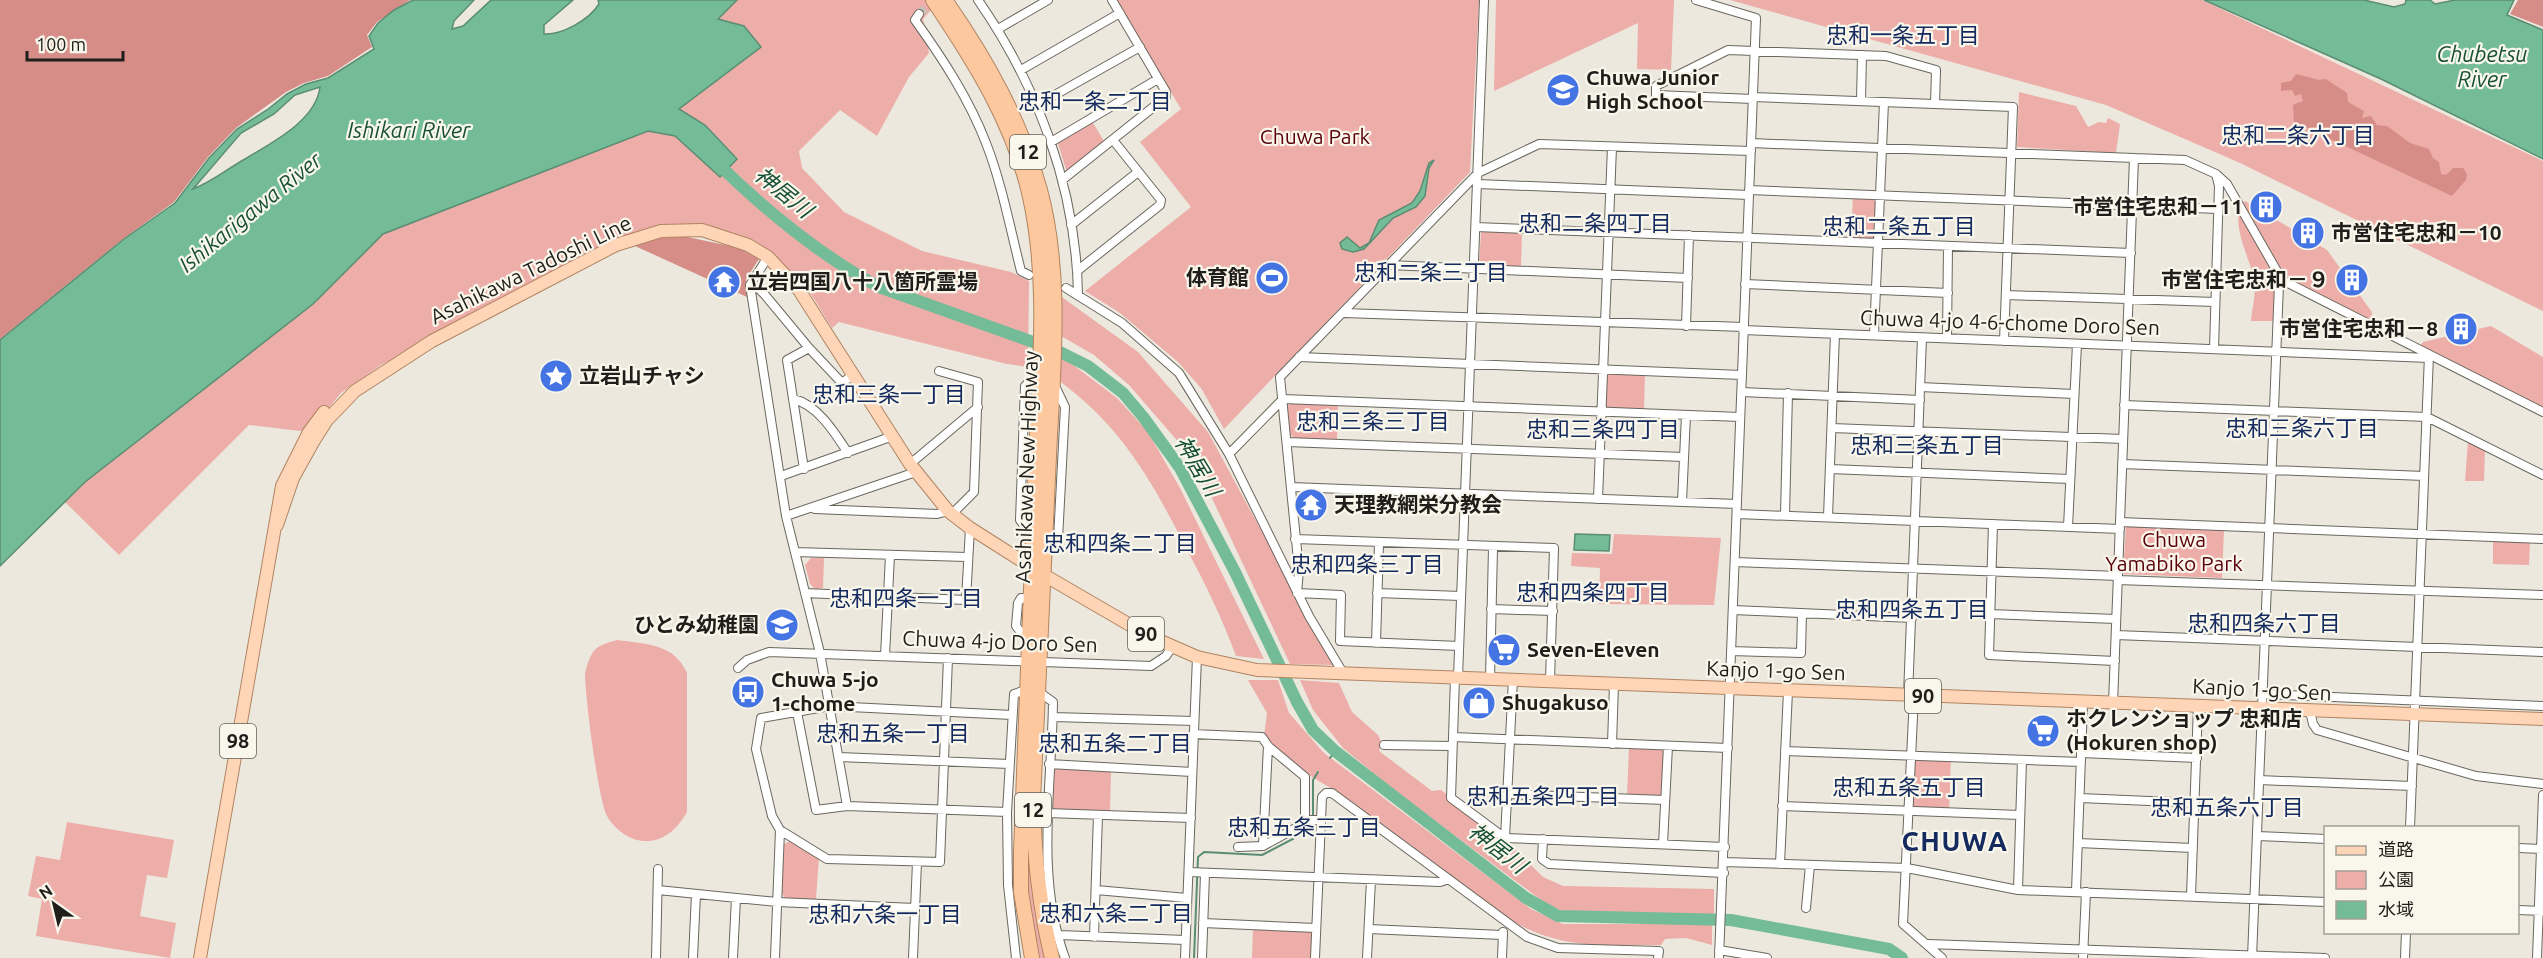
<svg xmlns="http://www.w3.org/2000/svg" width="2543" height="958" viewBox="0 0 2543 958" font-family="Ubuntu,'Noto Sans JP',sans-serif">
<rect width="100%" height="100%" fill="#ece8de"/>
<path fill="#edada8" d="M 737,0 L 940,0 L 923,19 L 929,53 L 909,77 L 877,136 L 840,110 L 799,151 L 802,168 L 844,212 L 922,251 L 1011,272 L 1029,281 L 1028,367 L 1007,364 L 839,322 L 832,328 L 806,286 L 725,236 L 637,236 L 381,365 L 341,393 L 309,432 L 249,425 L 119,555 L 65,502 L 85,482 L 313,304 L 383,234 L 648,131 L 675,136 L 720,176 L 737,158 L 705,125 L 678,109 L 760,47 L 718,19 Z
M 1115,0 L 1479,0 L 1470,172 L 1224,429 L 1201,388 L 1178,362 L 1120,313 L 1085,291 L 1191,207 L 1140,142 L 1181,109 Z
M 1496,0 L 1674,0 L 1671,70 L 1637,69 L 1638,23 L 1494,91 Z
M 1730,0 L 2202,0 L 2543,161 L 2543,311 L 2238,162 L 2106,105 Z
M 2019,92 L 2076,106 L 2088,127 L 2099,122 L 2106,123 L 2108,118 L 2120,124 L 2116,153 L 2017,147 Z
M 1092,121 L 1105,143 L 1067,173 L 1057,140 Z
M 1853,195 L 1881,196 L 1879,243 L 1851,242 Z
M 2245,201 L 2327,250 L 2372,312 L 2371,325 L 2282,280 L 2278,321 L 2251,321 C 2252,308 2257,291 2254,278 C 2250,259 2227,217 2245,201 Z
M 1483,231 L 1522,233 L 1521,268 L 1479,266 L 1481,233 Z
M 1059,295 L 1138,352 L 1208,432 L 1334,665 L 1290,664 L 1194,460 L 1129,385 L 1094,355 L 1061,336 Z
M 2491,326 L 2543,357 L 2543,412 L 2417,349 L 2423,342 Z
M 1060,355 L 1117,398 L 1148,432 L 1180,488 L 1264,659 L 1236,656 C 1222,618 1205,583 1186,548 C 1151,479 1121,426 1058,380 Z
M 1607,374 L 1645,375 L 1644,409 L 1606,409 Z
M 1291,403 L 1338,405 L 1337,440 L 1295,438 L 1289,434 L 1287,406 Z
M 2468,441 L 2485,450 L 2484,481 L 2465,481 Z
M 2126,526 L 2224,530 L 2222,578 L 2123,574 Z
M 1614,534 L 1721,538 L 1714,605 L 1599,604 L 1600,568 L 1571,566 L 1572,553 L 1612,554 Z
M 2493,541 L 2530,542 L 2529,565 L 2493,564 Z
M 811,558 L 824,558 L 823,588 L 815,589 L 810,584 L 805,565 Z
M 617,640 C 645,644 674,643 687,673 L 687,812 C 679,826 667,840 648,841 C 631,842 615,830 607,816 C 598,799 585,695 585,674 C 586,668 589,658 593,652 C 599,644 608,643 617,640 Z
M 1248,680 L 1278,680 L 1289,713 L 1324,753 L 1531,909 L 1563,924 L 1712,924 L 1712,945 L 1686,938 L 1665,939 L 1661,945 C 1598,944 1562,951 1505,917 L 1334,790 C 1309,775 1281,760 1264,736 L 1267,713 Z
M 1300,680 L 1339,683 L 1352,712 L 1378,735 L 1382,743 L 1379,751 L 1432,791 L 1441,790 L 1508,842 L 1543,877 L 1563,886 L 1714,889 L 1714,915 L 1563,911 L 1549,906 L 1399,794 L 1343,748 L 1313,710 Z
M 1629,748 L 1664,750 L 1662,797 L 1627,795 Z
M 1912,756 L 1951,757 L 1949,811 L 1910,810 Z
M 1052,769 L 1111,771 L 1110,813 L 1050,810 Z
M 1029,802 L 1046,958 L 1035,958 L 1024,882 Z
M 67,822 L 174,840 L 167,878 L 147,875 L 140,916 L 176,923 L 170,958 L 36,936 L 42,899 L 28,896 L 36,856 L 60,860 Z
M 792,840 L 819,857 L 816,899 L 785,898 L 782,893 L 784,844 Z
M 1253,929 L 1312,931 L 1311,958 L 1252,958 Z"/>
<path fill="#d68d88" d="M 0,0 L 410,0 L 377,22 L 367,35 L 372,47 L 328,76 L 304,83 L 286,92 L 236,128 L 208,157 L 174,202 L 123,239 L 0,339 Z
M 2518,0 L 2543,0 L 2543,27 L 2510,14 Z
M 2296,74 L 2319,80 L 2326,79 L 2347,93 L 2348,102 L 2364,111 L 2362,118 L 2371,116 L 2377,125 L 2387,126 L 2410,143 L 2429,149 L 2433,158 L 2439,162 L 2441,174 L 2446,175 L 2453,168 L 2463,168 L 2467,174 L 2466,180 L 2452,196 L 2294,122 L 2293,105 L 2303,101 L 2301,94 L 2295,96 L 2292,90 L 2281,91 L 2281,83 L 2291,81 Z
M 683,236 L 739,248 L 759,259 L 746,279 L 747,297 L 635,246 L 653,239 Z"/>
<path fill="#74bc98" stroke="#5a8d72" stroke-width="1.5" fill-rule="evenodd" d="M 413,0 L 474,0 L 454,21 L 452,29 L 463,26 L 491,0 L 573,0 L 544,25 L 544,34 C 562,35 589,20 599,4 L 598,0 L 737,0 L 718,19 L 744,26 L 761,47 L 679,109 L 705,125 L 737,159 L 720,177 L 675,136 L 648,131 L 383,234 L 313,304 L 85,482 L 0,566 L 0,340 L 124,239 L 175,203 L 209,158 L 237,129 L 267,110 L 287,94 L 306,84 L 328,78 L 374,49 L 369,36 L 378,23 L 394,10 ZM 320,87 C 316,121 271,143 245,159 C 227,169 212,182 193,189 L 241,133 L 274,114 L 295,95 Z
M 2204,0 L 2364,0 L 2394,7 L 2405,4 L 2406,0 L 2430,0 L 2435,4 L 2455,0 L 2514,0 L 2507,15 L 2543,30 L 2543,159 L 2381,79 Z
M 1434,160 L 1429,168 L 1425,196 L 1416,207 L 1393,218 L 1364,249 L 1353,252 L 1342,249 L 1340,243 L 1347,237 L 1360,248 L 1369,243 L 1379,220 L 1412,203 L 1420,191 L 1429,163 Z
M 1575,534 L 1610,535 L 1609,551 L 1574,550 Z"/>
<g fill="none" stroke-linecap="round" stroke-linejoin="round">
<path stroke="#5a8d72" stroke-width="2" d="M 1330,758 L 1335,751
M 1194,958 L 1198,857 L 1204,852 L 1262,855 L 1308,831 L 1313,826 L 1313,780 L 1318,772"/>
<path stroke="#74bc98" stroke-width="12" d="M 715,161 C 764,209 819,255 879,287 L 1058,351 L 1088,366 L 1123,393 L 1144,418 L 1180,468 L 1235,572 L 1297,702 L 1313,730 L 1335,751 L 1526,898 L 1558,916 L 1731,920 L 1889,949 L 1902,958"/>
<path stroke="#c3c0b7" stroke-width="8" stroke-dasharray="8 4" stroke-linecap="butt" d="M 919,14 L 935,0"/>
<g stroke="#6a675e" stroke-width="10">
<path id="minor" d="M 978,0 C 1038,87 1076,187 1078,294
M 1696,0 L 1756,18 L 1719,958
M 919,14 L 915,20 C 943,59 969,99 986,143 C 1002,184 1010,228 1021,271 L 1029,275
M 998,29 L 1048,0
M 1021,70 L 1120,13
M 1753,97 L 2013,107 L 2004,341
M 1753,99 L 1656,95 L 1656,86 L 1728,50 L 1886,56 L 1936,70 L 1935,104
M 1861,100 L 1862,55
M 1037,105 L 1140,47
M 1051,142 L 1158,79
M 1751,143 L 2185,160 L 2216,174 L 2227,184 L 2282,280 L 2543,412
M 1062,180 L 1166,97 L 1166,92 L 1112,0
M 1478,184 L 1749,195
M 1749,190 L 2218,209
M 1071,225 L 1138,172
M 1476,227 L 2131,253
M 768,257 L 750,285 L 786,516 L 820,653 L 847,806 L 1007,812
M 1389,265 L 1688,278
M 1077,271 L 1160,205 L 1161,200 L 1113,140
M 1745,284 L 1948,293
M 750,285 L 757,287 L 765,295 L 809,348 L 842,383 L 854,374
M 1066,288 L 1122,323 L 1179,373 L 1229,454 L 1309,616 L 1343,673
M 2006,295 L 2215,302
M 1344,313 L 1744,327
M 1686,326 L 1689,235
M 1743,330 L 2429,358
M 1874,335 L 1884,102
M 1947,338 L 1948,246
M 2214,349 L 2219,186 L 2216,174
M 1299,357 L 1742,375
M 939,371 L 978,382 L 974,492 L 952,514
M 1920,387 L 2074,394
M 1742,392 L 1920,400
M 793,399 C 817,404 835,433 848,453
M 2124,405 L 2427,417 L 2543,475
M 1832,428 L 2123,439
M 1287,442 L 1684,457
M 1229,454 L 1283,399 L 1740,417
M 910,464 L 978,407
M 2122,464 L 2424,476
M 804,469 L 787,360 L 809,348
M 1831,469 L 2070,479
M 781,476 L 893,436
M 1291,487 L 1737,504
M 1598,499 L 1612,147
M 1682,502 L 1686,415
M 815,509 L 937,514 L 948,511
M 1737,514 L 2120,529
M 1785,515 L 1788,393
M 786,516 L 916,472
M 1828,517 L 1835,334
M 2120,522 L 2543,539
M 1993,524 L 1989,655 L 2115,661
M 2068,527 L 2077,344
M 1033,538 L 1020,520 L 1025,386 L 1039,372
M 1295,539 L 1554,548 L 1550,681
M 1045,541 L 1058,539 L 1065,407 L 1055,386
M 795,552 L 967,557
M 1735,562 L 2118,576
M 2118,580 L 2543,595
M 805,593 L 966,600 L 970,528
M 1377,593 L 1461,596
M 1491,609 L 1553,611
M 1733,610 L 1912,618
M 1990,614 L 2116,619
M 2116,635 L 2543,652
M 1028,641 L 1016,626 L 1018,603 L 1021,598 L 1031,599
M 1376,643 L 1379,543
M 1459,646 L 1340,641 L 1341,595 L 1297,593 L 1299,570 L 1280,377 L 1478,173 L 1539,144 L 1751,151
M 1731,651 L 1801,653 L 1802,613
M 885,656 L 890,555
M 948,658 L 940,862 L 827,859 L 780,830 L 772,816 L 756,749 L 761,718 L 830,706 L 1012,715
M 738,668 L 747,660 L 769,652 L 1151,666 L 1166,656 L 1172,647
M 1455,677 L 1451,798 L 1505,838 L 1725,847
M 1458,677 L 1484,0
M 1490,679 L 1493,548
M 1039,692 L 1053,702 C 1052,785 1035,877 1065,958
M 2262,694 L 2543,706
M 1908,696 L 1922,338
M 1914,696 L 1903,924 L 1942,958
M 2113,704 L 2134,158
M 2310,711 L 2313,724 L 2317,730 L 2476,776 L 2543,784
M 797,712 L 816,810 L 847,806
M 1053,717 L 1194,721
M 1193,734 L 1262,737 L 1268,746 L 1305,777 L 1305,820
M 1453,737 L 1728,748
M 1612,744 L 1614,684
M 1384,745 L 1452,746
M 1785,751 L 2081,762
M 2081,753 L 2197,758
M 839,757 L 1009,764
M 1049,764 L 1192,772
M 2259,780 L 2412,786
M 1507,794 L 1665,800
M 2080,798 L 2195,803
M 1782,806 L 2020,815
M 1047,813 L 1191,818
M 2410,828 L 2429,355
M 2257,836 L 2326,839
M 1505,838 L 1513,679
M 1543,839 L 1542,859 L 1549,864 L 1724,873
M 2078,843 L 2193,848
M 1663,844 L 1668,746
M 1263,846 L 1268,746
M 1238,847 L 1263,846 L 1303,824 L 1305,820 L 1321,820
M 2518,848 L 2543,849
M 1724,862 L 1907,868 L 2018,890 L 2326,902
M 1780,864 L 1788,691
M 1189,872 L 1440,882 L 1449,879
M 658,890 L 777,902 L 915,908
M 1096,890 L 1187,898
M 2018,890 L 2022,760
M 2076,891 L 2083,703
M 2191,896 L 2198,706
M 1806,908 L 1810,865
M 2518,910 L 2542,911
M 1203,923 L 1316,928
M 1369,929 L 1502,935
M 1059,935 L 1185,940
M 1094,937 L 1098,815
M 1928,944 L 2325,958
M 1719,950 L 1767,958
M 656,958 L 658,869
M 693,958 L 696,894
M 733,958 L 736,898
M 775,958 L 780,830
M 913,958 L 917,862
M 1016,958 L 1008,885 L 1007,812 L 1014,694 L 1026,690
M 1185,958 L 1197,657
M 1202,958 L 1205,874
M 1315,958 L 1322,797 L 1326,793 L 1332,793 L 1527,937 L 1558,948 L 1659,951 L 1658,958
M 1367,958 L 1371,880
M 1502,958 L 1503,932
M 2083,958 L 2086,892
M 2252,958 L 2279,284 L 2282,280
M 2405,958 L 2406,932
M 2537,958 L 2543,795"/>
</g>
<g stroke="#b08461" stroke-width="14">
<path id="primary" d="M 277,525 L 293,478 L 313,442 L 327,420 L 355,391 L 432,341 L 616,245 L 661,231 L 702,230 L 748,245 L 768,257 L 799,290 L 910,464 L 948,511 L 970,528 L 1044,575 L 1149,636 L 1197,657 L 1257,670 L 2543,719
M 200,958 L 282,486 L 309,432 L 324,412"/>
</g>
<g stroke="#b08461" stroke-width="16">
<path id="trunk" d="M 933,0 C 974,61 1014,124 1030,197 C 1049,283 1039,372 1036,459 C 1032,590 1027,721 1021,852 L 1021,892 L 1032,958
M 945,0 C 987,60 1020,119 1040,190 C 1063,275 1053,369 1049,456 C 1044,571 1039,686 1033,800 C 1034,855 1039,905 1052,958"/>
</g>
<use href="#minor" stroke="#fff" stroke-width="8"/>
<use href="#primary" stroke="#fed6b7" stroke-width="12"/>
<use href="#trunk" stroke="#fec89f" stroke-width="14"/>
</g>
<defs>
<g id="school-disc" transform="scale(1.725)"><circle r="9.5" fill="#4473e4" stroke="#f9f6eb"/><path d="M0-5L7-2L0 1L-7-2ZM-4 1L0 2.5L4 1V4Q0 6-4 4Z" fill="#fff"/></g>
<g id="building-disc" transform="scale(1.725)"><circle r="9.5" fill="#4473e4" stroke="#f9f6eb"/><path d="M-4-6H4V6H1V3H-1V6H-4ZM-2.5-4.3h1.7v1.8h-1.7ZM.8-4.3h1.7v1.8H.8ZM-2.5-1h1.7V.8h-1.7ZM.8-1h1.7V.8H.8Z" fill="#fff"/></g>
<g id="stadium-disc" transform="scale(1.725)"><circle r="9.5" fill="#4473e4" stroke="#f9f6eb"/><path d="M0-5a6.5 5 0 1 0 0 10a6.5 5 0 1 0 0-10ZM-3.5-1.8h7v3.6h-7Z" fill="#fff"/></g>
<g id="temple-disc" transform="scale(1.725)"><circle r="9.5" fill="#4473e4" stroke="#f9f6eb"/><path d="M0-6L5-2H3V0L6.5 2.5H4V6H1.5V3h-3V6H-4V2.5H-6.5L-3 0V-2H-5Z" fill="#fff"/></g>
<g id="sight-disc" transform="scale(1.725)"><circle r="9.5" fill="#4473e4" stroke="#f9f6eb"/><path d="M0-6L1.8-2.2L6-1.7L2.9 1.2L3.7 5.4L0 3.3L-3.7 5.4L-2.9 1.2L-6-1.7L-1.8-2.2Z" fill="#fff"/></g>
<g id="supermarket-disc" transform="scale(1.725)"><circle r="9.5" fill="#4473e4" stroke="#f9f6eb"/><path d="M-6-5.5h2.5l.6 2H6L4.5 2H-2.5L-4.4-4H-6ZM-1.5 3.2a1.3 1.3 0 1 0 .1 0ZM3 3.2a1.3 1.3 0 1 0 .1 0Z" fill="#fff"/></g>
<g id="bus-disc" transform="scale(1.725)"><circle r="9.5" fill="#4473e4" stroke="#f9f6eb"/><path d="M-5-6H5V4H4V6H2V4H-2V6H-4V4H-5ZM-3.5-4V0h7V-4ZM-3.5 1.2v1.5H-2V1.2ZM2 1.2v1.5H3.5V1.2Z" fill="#fff"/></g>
<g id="shop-disc" transform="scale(1.725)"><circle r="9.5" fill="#4473e4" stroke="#f9f6eb"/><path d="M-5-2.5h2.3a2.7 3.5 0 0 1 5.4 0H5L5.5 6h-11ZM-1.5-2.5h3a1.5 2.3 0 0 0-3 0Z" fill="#fff"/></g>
</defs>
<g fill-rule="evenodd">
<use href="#school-disc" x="1563" y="90"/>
<use href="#building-disc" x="2266" y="207"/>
<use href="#building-disc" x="2308" y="233"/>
<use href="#stadium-disc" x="1272" y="278"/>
<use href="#building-disc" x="2352" y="280"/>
<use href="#temple-disc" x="724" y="282"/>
<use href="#building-disc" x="2461" y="329"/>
<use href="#sight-disc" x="556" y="376"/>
<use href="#temple-disc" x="1311" y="505"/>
<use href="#school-disc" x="782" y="625"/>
<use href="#supermarket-disc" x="1504" y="650"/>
<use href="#bus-disc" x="748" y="692"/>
<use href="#shop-disc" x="1479" y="703"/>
<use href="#supermarket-disc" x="2043" y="731"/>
</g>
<g text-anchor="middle" stroke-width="4.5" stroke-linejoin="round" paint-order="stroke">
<g fill="#f9f6eb" stroke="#605f59" stroke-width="1.5">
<rect x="1010" y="135" width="36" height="34" rx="4.5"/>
<rect x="1128" y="617" width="36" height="34" rx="4.5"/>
<rect x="1905" y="679" width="36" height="34" rx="4.5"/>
<rect x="220" y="724" width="36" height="34" rx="4.5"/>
<rect x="1015" y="793" width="36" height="34" rx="4.5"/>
</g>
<g font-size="20" font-weight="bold" fill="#1f1e1a">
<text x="1028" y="159">12</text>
<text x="1146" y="641">90</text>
<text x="1923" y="703">90</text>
<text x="238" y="748">98</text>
<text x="1033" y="817">12</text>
</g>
<g font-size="21" font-weight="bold" fill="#1f1e1a" stroke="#f9f6eb" text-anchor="start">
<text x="1586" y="85">Chuwa Junior<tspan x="1586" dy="24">High School</tspan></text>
<text x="2243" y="214" text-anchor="end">市営住宅忠和－11</text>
<text x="2331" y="240">市営住宅忠和－10</text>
<text x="1249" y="285" text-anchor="end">体育館</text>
<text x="2329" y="287" text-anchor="end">市営住宅忠和－９</text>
<text x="747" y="289">立岩四国八十八箇所霊場</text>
<text x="2438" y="336" text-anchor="end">市営住宅忠和－8</text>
<text x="579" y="383">立岩山チャシ</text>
<text x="1334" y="512">天理教網栄分教会</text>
<text x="759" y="632" text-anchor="end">ひとみ幼稚園</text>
<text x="1527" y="657">Seven-Eleven</text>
<text x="771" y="687">Chuwa 5-jo<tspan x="771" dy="24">1-chome</tspan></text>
<text x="1502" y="710">Shugakuso</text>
<text x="2066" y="726">ホクレンショップ 忠和店<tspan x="2066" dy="24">(Hokuren shop)</tspan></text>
</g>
<g font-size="21" fill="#590009" stroke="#f9f6eb">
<text x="1315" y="144">Chuwa Park</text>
<text x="2174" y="547">Chuwa<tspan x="2174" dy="24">Yamabiko Park</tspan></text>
</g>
<g font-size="21" fill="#1f1e1a" stroke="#f9f6eb">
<text transform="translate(531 270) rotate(-26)" y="7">Asahikawa Tadoshi Line</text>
<text transform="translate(2010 323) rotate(2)" y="7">Chuwa 4-jo 4-6-chome Doro Sen</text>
<text transform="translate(1027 467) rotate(-88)" y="7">Asahikawa New Highway</text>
<text transform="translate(1000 642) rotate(2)" y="7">Chuwa 4-jo Doro Sen</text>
<text transform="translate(1776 671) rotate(2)" y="7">Kanjo 1-go Sen</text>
<text transform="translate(2262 690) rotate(3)" y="7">Kanjo 1-go Sen</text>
</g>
<g font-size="22" fill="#152b60" stroke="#f9f6eb">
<text x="1903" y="43">忠和一条五丁目</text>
<text x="1095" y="109">忠和一条二丁目</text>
<text x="2298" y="143">忠和二条六丁目</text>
<text x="1595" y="231">忠和二条四丁目</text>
<text x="1899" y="234">忠和二条五丁目</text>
<text x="1431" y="280">忠和二条三丁目</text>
<text x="889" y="402">忠和三条一丁目</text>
<text x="1373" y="429">忠和三条三丁目</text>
<text x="2302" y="436">忠和三条六丁目</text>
<text x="1603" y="437">忠和三条四丁目</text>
<text x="1927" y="453">忠和三条五丁目</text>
<text x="1120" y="551">忠和四条二丁目</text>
<text x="1367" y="572">忠和四条三丁目</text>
<text x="1593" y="600">忠和四条四丁目</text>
<text x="906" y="606">忠和四条一丁目</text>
<text x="1912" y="617">忠和四条五丁目</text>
<text x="2264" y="631">忠和四条六丁目</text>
<text x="893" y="741">忠和五条一丁目</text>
<text x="1115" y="751">忠和五条二丁目</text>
<text x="1909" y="795">忠和五条五丁目</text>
<text x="1543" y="804">忠和五条四丁目</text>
<text x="2227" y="815">忠和五条六丁目</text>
<text x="1304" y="835">忠和五条三丁目</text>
<text x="1116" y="921">忠和六条二丁目</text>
<text x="885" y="922">忠和六条一丁目</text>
</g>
<g font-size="22" font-style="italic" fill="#174f37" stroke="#f9f6eb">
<text x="2482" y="62">Chubetsu<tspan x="2482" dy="25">River</tspan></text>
<text x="409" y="138">Ishikari River</text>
<text transform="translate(784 192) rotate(39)" y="8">神居川</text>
<text transform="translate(250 212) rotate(-39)" y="8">Ishikarigawa River</text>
<text transform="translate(1198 466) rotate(59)" y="8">神居川</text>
<text transform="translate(1498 848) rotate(38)" y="8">神居川</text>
</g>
<g font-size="27" font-weight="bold" letter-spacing="1.5" fill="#152b60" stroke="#f9f6eb">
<text x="1955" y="851">CHUWA</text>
</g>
</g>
<rect x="2324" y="826" width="195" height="108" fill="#f9f6eb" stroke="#a2a097" stroke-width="1.5"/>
<rect x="2336" y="846" width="30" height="9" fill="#fed6b7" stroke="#a2a097" stroke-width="1.5"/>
<text x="2378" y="856" font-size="18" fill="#1f1e1a">道路</text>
<rect x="2336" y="871" width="30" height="18" fill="#edada8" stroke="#a2a097" stroke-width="1.5"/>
<text x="2378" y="886" font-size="18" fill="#1f1e1a">公園</text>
<rect x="2336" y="901" width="30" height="18" fill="#74bc98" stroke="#a2a097" stroke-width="1.5"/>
<text x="2378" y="916" font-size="18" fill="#1f1e1a">水域</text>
<g transform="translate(54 904) rotate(326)" stroke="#f9f6eb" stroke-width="4.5" paint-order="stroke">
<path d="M0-4.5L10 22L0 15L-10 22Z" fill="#1f1e1a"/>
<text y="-9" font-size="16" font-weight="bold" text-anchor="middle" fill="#1f1e1a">N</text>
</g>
<path d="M27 51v9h96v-9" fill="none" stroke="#1f1e1a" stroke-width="3"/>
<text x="36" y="51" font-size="18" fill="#1f1e1a" stroke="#f9f6eb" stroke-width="4.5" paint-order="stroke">100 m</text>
</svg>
